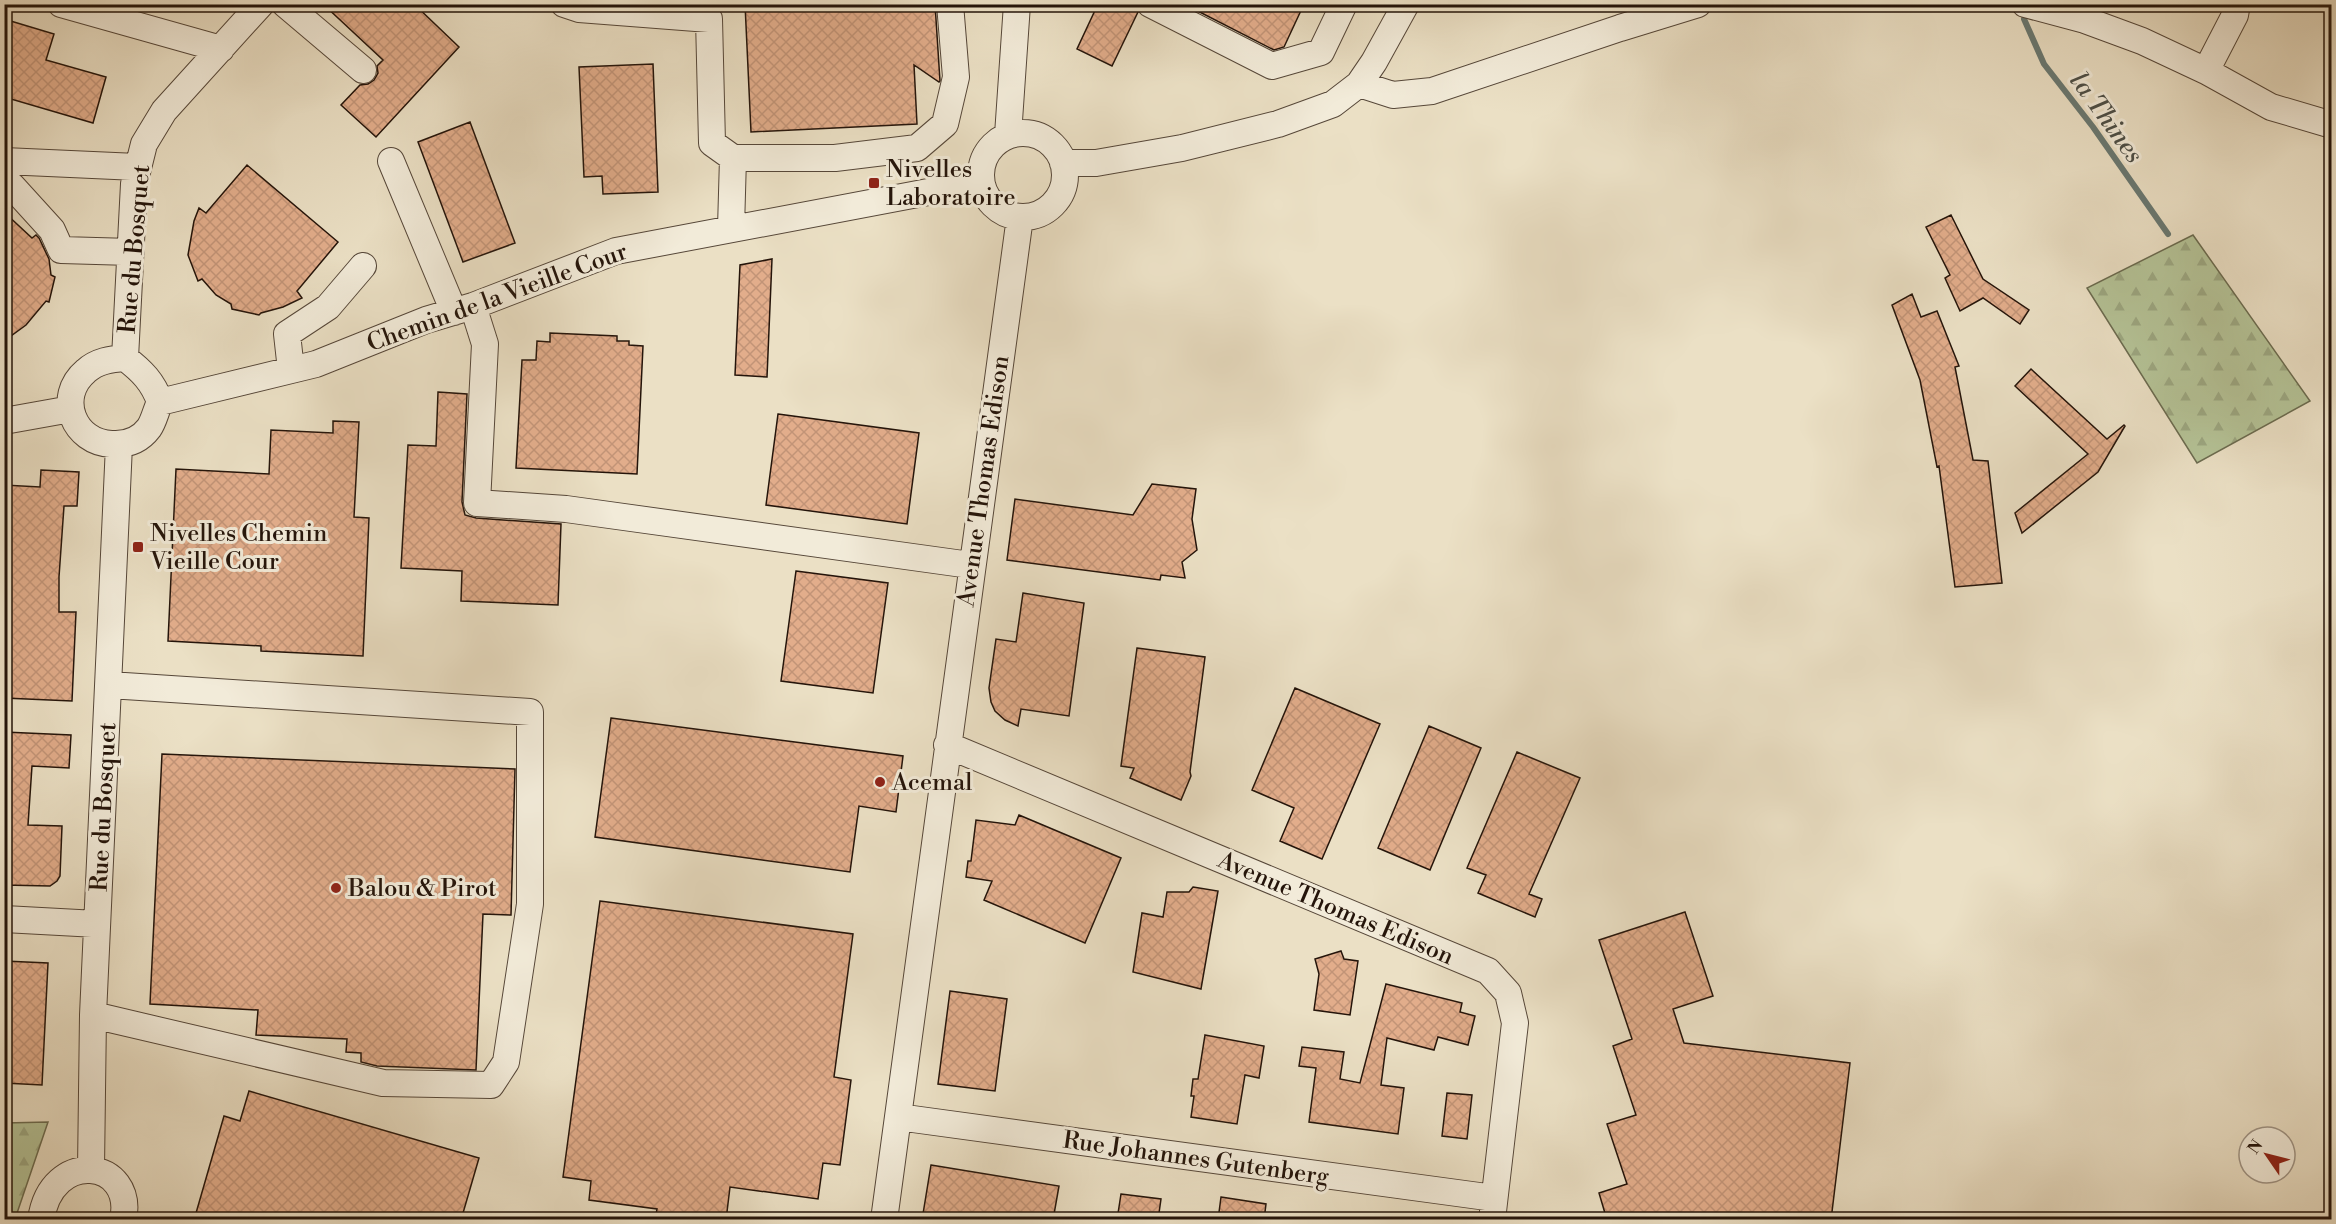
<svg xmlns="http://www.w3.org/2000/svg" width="2336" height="1224" viewBox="0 0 2336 1224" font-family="'Libre Bodoni',serif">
<defs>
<pattern id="forest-firs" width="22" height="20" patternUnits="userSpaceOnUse" patternTransform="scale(1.5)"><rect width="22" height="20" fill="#b5c397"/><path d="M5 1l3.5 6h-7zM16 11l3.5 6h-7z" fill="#9ca781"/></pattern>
<pattern id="building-cross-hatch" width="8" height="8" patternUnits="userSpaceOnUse" patternTransform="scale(1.5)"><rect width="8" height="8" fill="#e2ad8b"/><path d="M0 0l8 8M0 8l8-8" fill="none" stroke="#c29477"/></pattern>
</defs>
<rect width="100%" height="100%" fill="#ebe0c5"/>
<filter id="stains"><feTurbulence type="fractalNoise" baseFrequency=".00333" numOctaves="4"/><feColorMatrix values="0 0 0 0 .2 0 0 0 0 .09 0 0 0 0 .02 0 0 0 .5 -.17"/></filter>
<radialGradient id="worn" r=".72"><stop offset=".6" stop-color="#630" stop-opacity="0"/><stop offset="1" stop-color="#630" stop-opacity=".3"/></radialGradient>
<path fill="url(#forest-firs)" stroke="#6c6c50" stroke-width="1.5" d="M 2193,235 L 2310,401 L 2197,463 L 2087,288 Z
M 48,1122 L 15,1219 L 5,1219 L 5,1123 Z"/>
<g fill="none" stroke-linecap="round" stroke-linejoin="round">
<path stroke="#6a7972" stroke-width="6" d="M 2024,19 L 2044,64 L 2093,127 L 2168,234"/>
</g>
<path fill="url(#building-cross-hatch)" stroke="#24140a" stroke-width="1.5" d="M 323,4 L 414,4 L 459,47 L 376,137 L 341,105 L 360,85 L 368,84 L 374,80 L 378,73 L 377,66 L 383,60 Z
M 745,4 L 935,4 L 940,81 L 939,82 L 914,65 L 917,124 L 751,132 Z
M 1098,4 L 1135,4 L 1138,12 L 1112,66 L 1077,49 Z
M 1184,4 L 1304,4 L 1284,47 L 1274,50 Z
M 4,19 L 54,34 L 46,60 L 106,77 L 93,123 L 4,97 Z
M 653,64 L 658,192 L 603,194 L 602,176 L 584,177 L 579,67 Z
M 470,122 L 515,243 L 463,262 L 418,142 Z
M 247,165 L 338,242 L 297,291 L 302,298 L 283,307 L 261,313 L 259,315 L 232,309 L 231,304 L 216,295 L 202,279 L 198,281 L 188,255 L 194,221 L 199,208 L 206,213 Z
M 4,212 L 32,238 L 36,235 L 39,238 L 49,259 L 51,275 L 55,277 L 49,302 L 46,301 L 26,325 L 4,341 Z
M 1951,215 L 1983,279 L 2029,310 L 2020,324 L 1983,298 L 1960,311 L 1945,278 L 1950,275 L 1926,227 Z
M 772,259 L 767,377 L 735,375 L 740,265 Z
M 1912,294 L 1921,317 L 1937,311 L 1959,366 L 1955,367 L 1973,460 L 1988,461 L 2002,583 L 1955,587 L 1939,466 L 1937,467 L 1920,380 L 1892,305 Z
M 550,333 L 617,336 L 617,341 L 629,341 L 629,345 L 643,346 L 637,474 L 516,468 L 522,360 L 536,360 L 537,341 L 550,342 Z
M 2031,369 L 2107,439 L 2124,425 L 2125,426 L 2098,472 L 2022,533 L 2015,513 L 2088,454 L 2015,386 Z
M 438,392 L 467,394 L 462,502 L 465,515 L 476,518 L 561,524 L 558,605 L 461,601 L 462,571 L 401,568 L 408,445 L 436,446 Z
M 778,414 L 919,433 L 907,524 L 766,505 Z
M 333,421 L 359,422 L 354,517 L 369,518 L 363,656 L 261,651 L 261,646 L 168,641 L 176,469 L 269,474 L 271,430 L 333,433 Z
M 41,470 L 79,472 L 77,506 L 64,506 L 59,577 L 59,612 L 76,612 L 72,701 L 4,698 L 4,485 L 40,487 Z
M 1152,484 L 1196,489 L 1192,519 L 1197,550 L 1182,562 L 1185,578 L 1161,575 L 1160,580 L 1007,560 L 1015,499 L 1133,515 Z
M 796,571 L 888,583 L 873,693 L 781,681 Z
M 1023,593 L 1084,603 L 1069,716 L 1021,709 L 1018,726 L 1005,720 L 995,711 L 991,702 L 989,688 L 996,639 L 1016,642 Z
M 1137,648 L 1205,657 L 1190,772 L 1191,776 L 1181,800 L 1130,778 L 1134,768 L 1121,766 Z
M 1295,688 L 1380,724 L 1322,859 L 1280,841 L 1294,808 L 1252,790 Z
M 611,718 L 903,756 L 896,812 L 859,806 L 850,872 L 595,837 Z
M 1429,726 L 1481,748 L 1430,870 L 1378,848 Z
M 4,732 L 71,735 L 69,768 L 32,766 L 28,825 L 62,826 L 60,876 L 57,881 L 50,886 L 4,885 Z
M 1517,752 L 1580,778 L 1529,894 L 1542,899 L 1535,917 L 1478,893 L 1486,875 L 1467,868 Z
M 162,754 L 515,769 L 511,915 L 483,914 L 476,1070 L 377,1066 L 361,1062 L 361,1053 L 346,1052 L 347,1039 L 256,1035 L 258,1010 L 150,1004 Z
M 1019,815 L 1121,858 L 1085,943 L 984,900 L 992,881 L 966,877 L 968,861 L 971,861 L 976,820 L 1015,825 Z
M 1193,887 L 1218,891 L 1201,989 L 1133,972 L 1142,913 L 1163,917 L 1167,892 L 1189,892 Z
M 600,901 L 853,934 L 834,1077 L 851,1080 L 840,1165 L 823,1163 L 818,1199 L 730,1187 L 726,1220 L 655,1220 L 657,1209 L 589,1200 L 591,1181 L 563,1177 Z
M 1685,912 L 1713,996 L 1673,1009 L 1684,1043 L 1850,1063 L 1831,1220 L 1607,1220 L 1599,1193 L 1627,1184 L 1607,1124 L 1636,1115 L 1613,1046 L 1632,1039 L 1599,940 Z
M 1341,951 L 1344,959 L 1358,961 L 1350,1015 L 1314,1010 L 1319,974 L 1315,959 Z
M 4,961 L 48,963 L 42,1085 L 4,1083 Z
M 1386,984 L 1462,1003 L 1460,1012 L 1475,1016 L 1468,1045 L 1438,1037 L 1434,1050 L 1387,1038 L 1381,1085 L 1404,1088 L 1398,1134 L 1309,1122 L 1316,1068 L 1299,1066 L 1302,1047 L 1344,1052 L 1340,1079 L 1360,1083 Z
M 950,991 L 1007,999 L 995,1091 L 938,1084 Z
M 1205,1035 L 1264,1046 L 1259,1078 L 1245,1075 L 1237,1124 L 1191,1117 L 1194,1096 L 1191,1096 L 1193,1079 L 1198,1079 Z
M 249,1091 L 479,1158 L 461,1220 L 194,1220 L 224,1116 L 240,1121 Z
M 1447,1093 L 1472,1095 L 1467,1139 L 1442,1136 Z
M 931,1165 L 1059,1186 L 1053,1220 L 922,1220 Z
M 1121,1194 L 1161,1199 L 1158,1220 L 1117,1220 Z
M 1221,1197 L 1266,1204 L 1264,1220 L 1218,1220 Z"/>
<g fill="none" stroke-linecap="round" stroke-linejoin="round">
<g stroke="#564739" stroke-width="28">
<path id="minor" d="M 61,4 L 221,49
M 285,4 L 363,70
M 564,4 L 579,9 L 709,19 L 712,143 L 733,158 L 731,228
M 1150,4 L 1272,66 L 1321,52 L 1344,4
M 2025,4 L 2085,20 L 2142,41 L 2206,71 L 2271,107 L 2332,125
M 2206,71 L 2235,15 L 2237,4
M 1359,84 L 1374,62 L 1406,4
M981 175a42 42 0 1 1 84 0a42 42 0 1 1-84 0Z
M 1008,135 L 1017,4
M 733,158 L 835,158 L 917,148 L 945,124 L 956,77 L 950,4
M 4,161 L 137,167
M 391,161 L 454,312
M 1063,163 L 1096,163 L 1182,148 L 1278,124 L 1333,104 L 1359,84 L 1393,95 L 1432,91 L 1620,28 L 1698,4
M 12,186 L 52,230 L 61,250 L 131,252
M 473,306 L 485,344 L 477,503 L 566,509 L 963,564
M 125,358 L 134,184 L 144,144 L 164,111 L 261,4
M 125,358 C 142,371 153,382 160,402 C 156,410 154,421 149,428 C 140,440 127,445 112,444 C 74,443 55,397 86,371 C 97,361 111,359 125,358 Z
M 291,370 L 287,334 L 328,307 L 363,266
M 160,402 L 316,364 L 426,320 L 473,306 L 616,251 L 981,182
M 4,421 L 71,409
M 947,745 L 1488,971 L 1508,993 L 1515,1023 L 1492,1220
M 4,919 L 97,924
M 93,1015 L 383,1083 L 491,1085 L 506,1062 L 530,904 L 530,712 L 109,685
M 898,1117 L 1494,1198
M 91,1169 L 93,1015 L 119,445
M 41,1220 C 51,1148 136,1159 123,1220
M 884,1220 L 1020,217"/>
</g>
<use href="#minor" stroke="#f2ebd9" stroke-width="26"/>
</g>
<g fill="#8f2418" stroke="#f2ebd9" stroke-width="2">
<rect x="868" y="177" width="12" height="12" rx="3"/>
<rect x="132" y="541" width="12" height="12" rx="3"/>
<circle cx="880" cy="782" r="6"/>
<circle cx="336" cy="888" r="6"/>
</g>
<g text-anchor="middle" stroke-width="6" stroke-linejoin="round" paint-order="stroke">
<g font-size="24" fill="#24140a" stroke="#f2ebd9" text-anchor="start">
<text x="886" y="177">Nivelles<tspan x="886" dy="28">Laboratoire</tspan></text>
<text x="150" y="541">Nivelles Chemin<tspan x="150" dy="28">Vieille Cour</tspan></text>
<text x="892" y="790">Acemal</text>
<text x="348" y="896">Balou &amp; Pirot</text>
</g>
<g font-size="24" fill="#24140a" stroke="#f2ebd9">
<text transform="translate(134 249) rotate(-85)" y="8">Rue du Bosquet</text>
<text transform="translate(497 297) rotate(-20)" y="8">Chemin de la Vieille Cour</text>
<text transform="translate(983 481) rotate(-82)" y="8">Avenue Thomas Edison</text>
<text transform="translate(103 807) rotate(-87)" y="8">Rue du Bosquet</text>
<text transform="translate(1336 908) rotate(23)" y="8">Avenue Thomas Edison</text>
<text transform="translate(1196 1158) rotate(8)" y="8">Rue Johannes Gutenberg</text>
</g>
<g font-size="26" font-style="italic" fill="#4d4f47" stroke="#f2ebd9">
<text transform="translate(2107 117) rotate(54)" y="9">la Thines</text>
</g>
</g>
<rect width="2336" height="1224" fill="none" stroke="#ebe0c5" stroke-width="24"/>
<rect x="6" y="6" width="2324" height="1212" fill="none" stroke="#24140a" stroke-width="3"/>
<rect x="12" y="12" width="2312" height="1200" fill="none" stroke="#24140a" stroke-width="1.5"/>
<g transform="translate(2267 1155) rotate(305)"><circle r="28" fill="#f2ebd9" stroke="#a09586" stroke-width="1.5"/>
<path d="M0-4.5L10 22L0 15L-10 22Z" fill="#8f2418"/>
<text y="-9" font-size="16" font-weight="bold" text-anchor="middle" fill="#24140a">N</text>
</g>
<rect width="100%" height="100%" filter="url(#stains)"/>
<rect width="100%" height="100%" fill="url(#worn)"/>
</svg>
